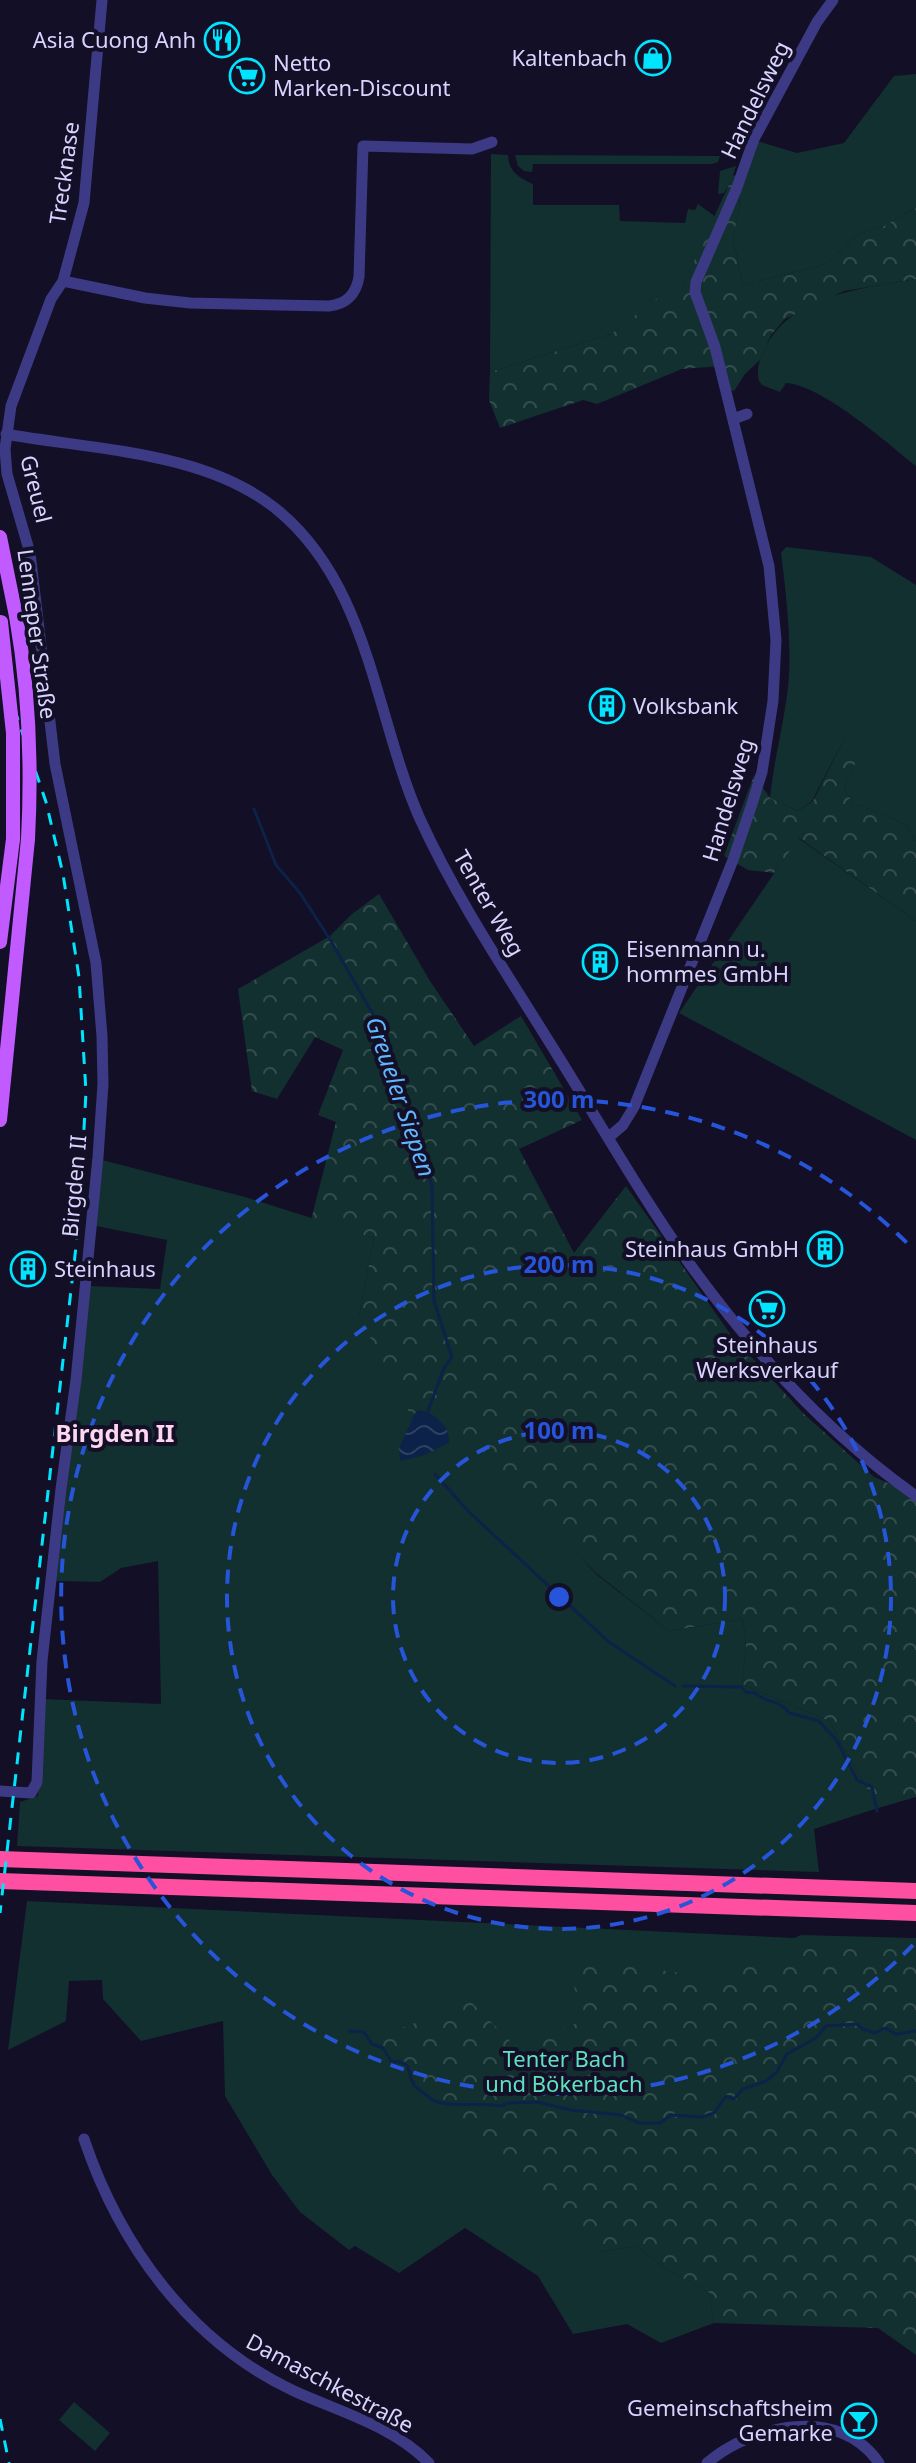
<svg xmlns="http://www.w3.org/2000/svg" width="916" height="2463" viewBox="0 0 916 2463" font-family="'Noto Sans',sans-serif">
<defs>
<pattern id="forest-crowns" width="20" height="18" patternUnits="userSpaceOnUse" patternTransform="scale(2)"><rect width="20" height="18" fill="#12302f"/><path d="M2 6a3 3 0 1 1 6 0M12 15a3 3 0 1 1 6 0" fill="none" stroke="#344d4e"/></pattern>
<pattern id="water-waves" width="16" height="10" patternUnits="userSpaceOnUse" patternTransform="scale(2)"><rect width="16" height="10" fill="#0c2248"/><path d="M0 5q4-4 8 0t8 0" fill="none" stroke="#2f4163"/></pattern>
</defs>
<rect width="100%" height="100%" fill="#130f26"/>
<path fill="#12302f" d="M 916,74 L 916,208 L 884,226 L 857,235 L 826,264 L 743,285 L 733,239 L 740,203 L 738,194 L 757,141 L 797,153 L 844,143 L 894,76 Z
M 491,154 L 508,155 C 509,172 518,177 533,184 L 533,205 L 619,205 L 620,221 L 685,223 L 688,209 L 695,210 L 698,204 L 716,217 L 682,287 L 673,287 L 611,334 L 490,372 Z
M 515,155 L 720,156 L 718,162 L 712,164 L 533,164 L 532,172 L 524,171 L 518,166 Z
M 736,166 L 733,175 L 738,177 L 735,185 L 732,179 L 724,193 L 718,194 L 720,171 Z
M 916,279 L 916,466 C 887,443 822,385 786,383 L 780,392 L 762,385 L 759,381 C 756,370 759,361 764,351 C 788,295 863,288 916,279 Z
M 786,547 L 871,557 L 916,585 L 916,841 L 907,825 L 852,802 L 844,788 L 867,737 L 844,739 L 812,801 L 798,811 L 770,798 C 774,757 786,717 789,676 C 791,635 786,593 781,553 Z
M 798,838 L 916,921 L 916,1140 L 679,1013 Z
M 102,1160 L 245,1197 L 374,1238 L 359,1316 L 454,1385 L 555,1528 L 596,1574 L 669,1631 L 743,1619 L 746,1646 L 742,1684 L 829,1721 L 878,1808 L 814,1829 L 819,1872 L 17,1846 L 20,1802 L 38,1796 L 43,1699 L 161,1704 L 158,1561 L 121,1568 L 100,1582 L 56,1581 L 89,1286 L 160,1289 L 167,1240 L 96,1226 Z
M 27,1901 L 794,1938 L 801,1935 L 916,1938 L 916,2036 L 597,2252 L 636,2246 L 667,2270 L 709,2292 L 714,2323 L 661,2343 L 627,2324 L 573,2334 L 538,2276 L 465,2228 L 399,2273 L 355,2246 L 349,2250 L 300,2212 L 272,2175 L 225,2096 L 223,2021 L 141,2041 L 103,1999 L 102,1980 L 69,1981 L 66,2021 L 8,2050 Z
M 74,2402 L 110,2433 L 95,2451 L 59,2420 Z"/>
<path fill="url(#forest-crowns)" d="M 732,178 L 740,203 L 733,239 L 743,285 L 826,264 L 857,235 L 884,226 L 916,208 L 916,279 L 844,291 L 785,319 L 771,335 L 760,360 L 745,374 L 734,391 L 730,390 L 722,366 L 682,369 L 597,404 L 583,400 L 500,428 L 489,400 L 490,372 L 611,334 L 673,286 L 682,287 Z
M 860,730 L 868,736 L 844,788 L 852,802 L 907,825 L 916,841 L 916,921 L 799,838 L 774,873 L 748,870 L 724,856 L 754,775 L 770,798 L 798,811 L 813,801 L 844,739 Z
M 379,894 L 430,981 L 474,1046 L 521,1016 L 582,1120 L 519,1149 L 574,1253 L 626,1186 L 731,1335 L 804,1414 L 874,1477 L 916,1495 L 916,1797 L 878,1808 L 829,1721 L 742,1684 L 746,1646 L 743,1619 L 669,1631 L 596,1573 L 463,1434 L 454,1386 L 412,1418 L 359,1316 L 374,1238 L 311,1220 L 336,1122 L 318,1115 L 343,1050 L 315,1037 L 277,1099 L 252,1091 L 238,989 L 330,936 L 352,914 Z
M 828,1940 L 916,1942 L 916,2355 L 878,2328 L 714,2323 L 709,2292 L 667,2270 L 636,2246 L 597,2252 L 572,2210 L 552,2213 L 533,2181 L 362,2044 L 470,2001 L 515,2046 L 585,2020 L 564,1956 L 707,1977 Z"/>
<path fill="url(#water-waves)" d="M 418,1410 C 435,1413 450,1425 449,1443 L 422,1456 L 400,1461 L 399,1448 L 415,1413 Z"/>
<g fill="none" stroke-linecap="round" stroke-linejoin="round">
<path stroke="#0c2248" stroke-width="3" d="M 254,809 L 276,865 L 300,893 L 331,941 L 379,1025 L 417,1130 L 432,1187 L 434,1301 L 452,1357 L 444,1368 L 426,1416
M 435,1474 L 468,1511 L 609,1642 L 675,1686
M 683,1686 L 741,1687 L 746,1692 L 755,1693 C 765,1703 781,1700 789,1713 L 819,1721 L 837,1741 L 857,1780 L 872,1787 L 877,1811
M 349,2031 L 364,2032 L 372,2044 L 383,2048 L 391,2061 C 415,2062 405,2070 414,2085 C 416,2088 430,2098 433,2100 C 445,2108 486,2102 501,2106 L 508,2103 L 538,2102 L 571,2110 L 621,2115 L 639,2123 L 660,2123 L 671,2115 L 702,2117 L 714,2113 L 726,2096 L 734,2099 L 743,2089 L 766,2081 L 776,2073 L 787,2054 L 816,2038 L 826,2026 L 857,2024 L 863,2029 L 875,2033 L 885,2028 L 896,2034 L 916,2031"/>
<path stroke="#3d3a85" stroke-width="11" d="M 63,281 L 145,298 L 190,303 L 329,306 C 347,304 356,294 359,277 L 363,146 L 472,149 L 492,142
M 733,419 L 747,414
M 6,434 C 94,450 203,451 275,508 C 370,584 374,715 420,819 C 458,902 510,978 558,1056 C 601,1125 642,1197 689,1263 C 752,1350 828,1434 916,1496
M 609,1137 L 623,1125 L 634,1107 L 733,860 L 751,807 L 762,772 L 773,701 L 776,640 L 769,566 L 715,347 L 695,292 L 696,282 L 736,190 L 754,139 L 817,22 L 833,0
M 0,1791 L 31,1793 L 37,1782 L 42,1661 L 61,1489 L 76,1380 L 98,1157 L 103,1084 L 102,1036 L 96,963 L 55,764 L 30,553 L 7,474 L 5,449 L 11,406 L 51,299 L 63,281 L 84,203 L 102,0
M 84,2139 C 120,2246 190,2342 294,2391 C 340,2412 393,2426 429,2463
M 707,2463 C 753,2424 840,2405 879,2463"/>
<path stroke="#c25bff" stroke-width="14" d="M 0,537 L 16,616
M 0,942 L 13,839
M 0,1120 L 28,839"/>
<path stroke="#ff4fa3" stroke-width="16" d="M 0,1859 L 916,1891
M 0,1881 L 916,1913"/>
<path stroke="#00e5ff" stroke-width="3" stroke-dasharray="12 10" stroke-linecap="butt" d="M 0,667 L 46,802 L 63,874 L 79,977 L 86,1092 L 79,1220 L 0,1913
M 0,2419 L 9,2463"/>
<path stroke="#c25bff" stroke-width="14" d="M 16,616 C 29,690 32,764 28,839
M 1,622 L 13,733 L 13,839"/>
</g>
<g fill="none" stroke="#2655da" stroke-width="4" stroke-dasharray="14 10">
<circle cx="559" cy="1597" r="166"/>
<circle cx="559" cy="1597" r="332"/>
<path d="M913 1945A497 497 0 1 1 913 1249"/>
</g>
<defs>
<g id="restaurant-ring" transform="scale(1.8)"><circle r="9.5" fill="#130f26" stroke="#00e5ff" stroke-width="1.5"/><path d="M-5-6h1v4h1v-4h1v4h1v-4h1v5L-1.5 .5V6h-2V.5L-5-1ZM5-6V6H3V1.5H1.5Q1.5-4 5-6Z" fill="#00e5ff"/></g>
<g id="shop-ring" transform="scale(1.8)"><circle r="9.5" fill="#130f26" stroke="#00e5ff" stroke-width="1.5"/><path d="M-5-2.5h2.3a2.7 3.5 0 0 1 5.4 0H5L5.5 6h-11ZM-1.5-2.5h3a1.5 2.3 0 0 0-3 0Z" fill="#00e5ff"/></g>
<g id="supermarket-ring" transform="scale(1.8)"><circle r="9.5" fill="#130f26" stroke="#00e5ff" stroke-width="1.5"/><path d="M-6-5.5h2.5l.6 2H6L4.5 2H-2.5L-4.4-4H-6ZM-1.5 3.2a1.3 1.3 0 1 0 .1 0ZM3 3.2a1.3 1.3 0 1 0 .1 0Z" fill="#00e5ff"/></g>
<g id="building-ring" transform="scale(1.8)"><circle r="9.5" fill="#130f26" stroke="#00e5ff" stroke-width="1.5"/><path d="M-4-6H4V6H1V3H-1V6H-4ZM-2.5-4.3h1.7v1.8h-1.7ZM.8-4.3h1.7v1.8H.8ZM-2.5-1h1.7V.8h-1.7ZM.8-1h1.7V.8H.8Z" fill="#00e5ff"/></g>
<g id="bar-ring" transform="scale(1.8)"><circle r="9.5" fill="#130f26" stroke="#00e5ff" stroke-width="1.5"/><path d="M-6-5H6L.8 .8V4.5H3.5V6h-7V4.5H-.8V.8Z" fill="#00e5ff"/></g>
</defs>
<g fill-rule="evenodd">
<use href="#restaurant-ring" x="222" y="40"/>
<use href="#shop-ring" x="653" y="58"/>
<use href="#supermarket-ring" x="247" y="76"/>
<use href="#building-ring" x="607" y="706"/>
<use href="#building-ring" x="600" y="962"/>
<use href="#building-ring" x="825" y="1249"/>
<use href="#building-ring" x="28" y="1269"/>
<use href="#supermarket-ring" x="767" y="1309"/>
<use href="#bar-ring" x="859" y="2421"/>
</g>
<g text-anchor="middle" stroke-width="8" stroke-linejoin="round" paint-order="stroke">
<g font-size="22" fill="#d9d4ff" stroke="#130f26" text-anchor="end">
<text x="196" y="48">Asia Cuong Anh</text>
<text x="627" y="66">Kaltenbach</text>
<text x="273" y="71" text-anchor="start">Netto<tspan x="273" dy="25">Marken-Discount</tspan></text>
<text x="633" y="714" text-anchor="start">Volksbank</text>
<text x="626" y="957" text-anchor="start">Eisenmann u.<tspan x="626" dy="25">hommes GmbH</tspan></text>
<text x="799" y="1257">Steinhaus GmbH</text>
<text x="54" y="1277" text-anchor="start">Steinhaus</text>
<text x="767" y="1353" text-anchor="middle">Steinhaus<tspan x="767" dy="25">Werksverkauf</tspan></text>
<text x="833" y="2416">Gemeinschaftsheim<tspan x="833" dy="25">Gemarke</tspan></text>
</g>
<g font-size="22" fill="#d9d4ff" stroke="#130f26">
<text transform="translate(755 100) rotate(-64)" y="8">Handelsweg</text>
<text transform="translate(64 173) rotate(-82)" y="8">Trecknase</text>
<text transform="translate(36 489) rotate(76)" y="8">Greuel</text>
<text transform="translate(37 634) rotate(82)" y="8">Lenneper Straße</text>
<text transform="translate(728 800) rotate(-73)" y="8">Handelsweg</text>
<text transform="translate(489 903) rotate(60)" y="8">Tenter Weg</text>
<text transform="translate(74 1186) rotate(-85)" y="8">Birgden II</text>
<text transform="translate(330 2383) rotate(28)" y="8">Damaschkestraße</text>
</g>
<g font-size="22" fill="#5fe0c0" stroke="#130f26">
<text x="564" y="2067">Tenter Bach<tspan x="564" dy="25">und Bökerbach</tspan></text>
</g>
<g font-size="24" font-style="italic" fill="#62b6ff" stroke="#130f26">
<text transform="translate(400 1097) rotate(71)" y="8">Greueler Siepen</text>
</g>
<g font-size="24" font-weight="bold" fill="#ffd6f0" stroke="#130f26">
<text x="115" y="1442">Birgden II</text>
</g>
</g>
<circle cx="559" cy="1597" r="12" fill="#2655da" stroke="#130f26" stroke-width="4"/>
<g font-size="24" text-anchor="middle" font-weight="bold" fill="#2655da" stroke="#130f26" stroke-width="8" stroke-linejoin="round" paint-order="stroke">
<text x="559" y="1108">300 m</text>
<text x="559" y="1273">200 m</text>
<text x="559" y="1439">100 m</text>
</g>
</svg>
